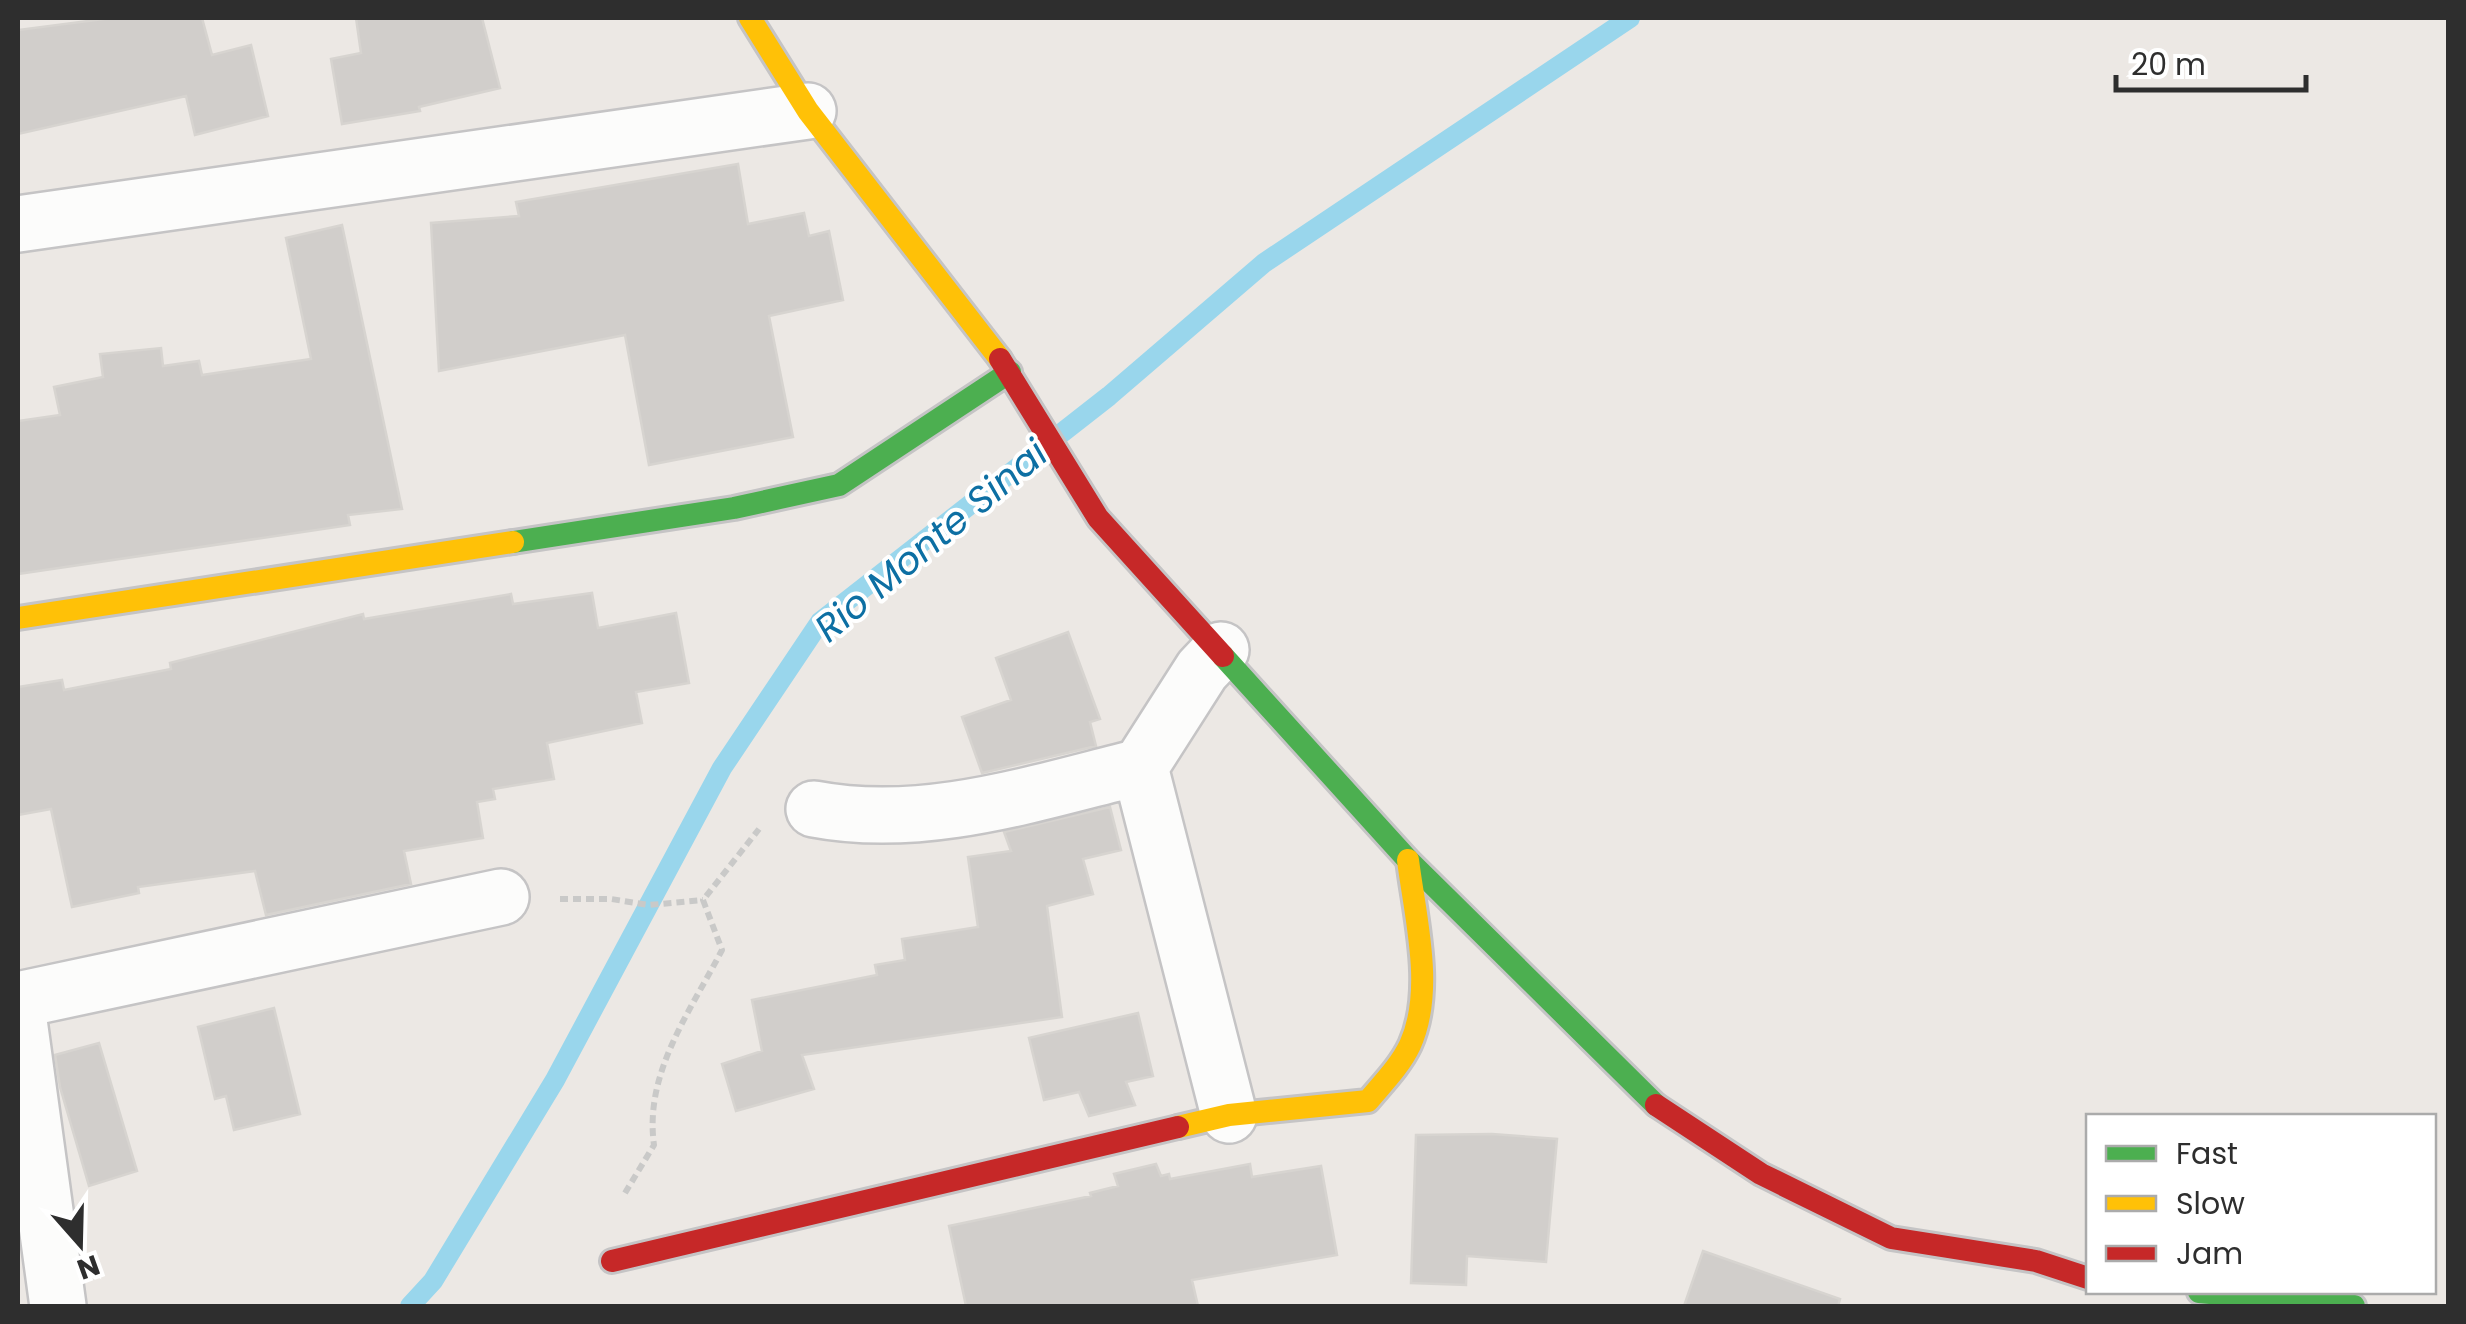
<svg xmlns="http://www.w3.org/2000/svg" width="2466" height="1324" viewBox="0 0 2466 1324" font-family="Poppins,sans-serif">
<rect width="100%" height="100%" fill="#ece8e4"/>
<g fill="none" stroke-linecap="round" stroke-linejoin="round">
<path stroke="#99d6ec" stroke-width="20" d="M 410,1306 L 433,1281 L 555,1080 L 722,768 L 820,622 L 1109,396 L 1264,263 L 1630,18"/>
</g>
<path fill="#d1cecb" stroke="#d7d4d0" stroke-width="2.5" d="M 111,18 L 202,18 L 212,55 L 251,45 L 268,116 L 195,135 L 186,96 L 18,134 L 18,30 Z
M 356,18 L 482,18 L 500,88 L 419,107 L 420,111 L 342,124 L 331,59 L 361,53 Z
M 738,164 L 748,224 L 804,213 L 809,236 L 829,231 L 843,300 L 769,316 L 793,437 L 649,465 L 625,335 L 439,371 L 431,223 L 519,216 L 516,202 Z
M 342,225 L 402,509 L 348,515 L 350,525 L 18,574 L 18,421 L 60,415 L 54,387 L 103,377 L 100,354 L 161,348 L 163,366 L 199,361 L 202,375 L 311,359 L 286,238 Z
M 592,593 L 598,628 L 676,613 L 689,683 L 636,692 L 642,723 L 547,743 L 554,779 L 493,789 L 495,799 L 477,802 L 483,838 L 404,851 L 411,884 L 266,915 L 255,871 L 138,887 L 139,893 L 72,907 L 51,809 L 18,815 L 18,687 L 62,680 L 64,690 L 171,669 L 170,663 L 363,614 L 364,619 L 511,594 L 513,604 Z
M 1068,632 L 1100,719 L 1090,722 L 1096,746 L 982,773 L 962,717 L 1011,700 L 996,658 Z
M 1110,807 L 1121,850 L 1083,859 L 1093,894 L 1047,906 L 1062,1017 L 802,1055 L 814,1089 L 736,1111 L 722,1064 L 762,1051 L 752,1000 L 877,975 L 875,965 L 905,960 L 902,939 L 978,927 L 968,857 L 1011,851 L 1004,832 Z
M 274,1008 L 300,1114 L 234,1130 L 226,1096 L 215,1099 L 198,1027 Z
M 1138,1013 L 1153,1076 L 1126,1082 L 1135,1105 L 1089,1116 L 1079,1092 L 1044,1100 L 1029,1038 Z
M 99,1043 L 137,1171 L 89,1186 L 60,1087 L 55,1055 Z
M 1492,1134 L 1557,1139 L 1546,1262 L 1467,1256 L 1466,1285 L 1411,1283 L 1416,1135 Z
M 1156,1164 L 1161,1176 L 1169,1174 L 1170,1179 L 1250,1164 L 1252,1177 L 1321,1166 L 1337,1255 L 1192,1280 L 1198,1306 L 966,1306 L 949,1226 L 1091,1196 L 1090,1193 L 1118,1186 L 1114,1174 Z
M 1703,1251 L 1840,1299 L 1838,1306 L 1684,1306 Z"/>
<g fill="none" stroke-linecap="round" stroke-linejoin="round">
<g stroke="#c5c4c5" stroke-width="60">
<path id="street" d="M 18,224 L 808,111
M 1140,767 L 1229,1115
M 814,809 C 924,830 1034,793 1140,767 L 1202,670 L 1221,650
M 18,1000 L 501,897
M 18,1013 L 58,1306"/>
</g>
<g stroke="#c5c4c5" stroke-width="28">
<path id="fast" d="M 513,542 L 734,508 L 839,485 L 1010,372
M 1223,656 L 1408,860 L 1656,1105
M 2199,1292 L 2354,1306"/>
</g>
<g stroke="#c5c4c5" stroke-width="28">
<path id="slow" d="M 750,18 L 808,111 L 1000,359
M 18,618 L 513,542
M 1178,1127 L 1229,1115 L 1368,1101 C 1383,1083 1400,1066 1410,1045 C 1435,990 1415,917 1408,860"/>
</g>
<g stroke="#c5c4c5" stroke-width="28">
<path id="jam" d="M 1000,359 L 1098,518 L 1223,656
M 1656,1105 L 1761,1174 L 1891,1238 L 2036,1261 L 2088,1278
M 612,1261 L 1178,1127"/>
</g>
<path stroke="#c9c9c8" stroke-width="6" stroke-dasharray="8 5" stroke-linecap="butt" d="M 560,899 L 611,899 L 649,905 L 703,900
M 625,1193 L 654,1145 C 644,1073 690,1012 722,950 L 703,900 L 759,829"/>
<use href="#street" stroke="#fcfcfb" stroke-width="55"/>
<use href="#fast" stroke="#4caf50" stroke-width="22"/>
<use href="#slow" stroke="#ffc107" stroke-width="22"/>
<use href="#jam" stroke="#c62828" stroke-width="22"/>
</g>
<g text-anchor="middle" stroke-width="8" stroke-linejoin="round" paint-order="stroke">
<g font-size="38" font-style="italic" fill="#0d6fa3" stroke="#fff">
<text transform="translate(931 541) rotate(-40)" y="13">Rio Monte Sinai</text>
</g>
</g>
<rect width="2466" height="1324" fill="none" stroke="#2e2e2e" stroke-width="40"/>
<rect x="2086" y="1114" width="350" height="180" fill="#ffffff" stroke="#ababab" stroke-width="2.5"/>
<rect x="2106" y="1146" width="50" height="15" fill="#4caf50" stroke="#ababab" stroke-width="2.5"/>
<text x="2176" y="1164" font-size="30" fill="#2e2e2e">Fast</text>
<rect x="2106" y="1196" width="50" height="15" fill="#ffc107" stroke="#ababab" stroke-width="2.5"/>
<text x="2176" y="1214" font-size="30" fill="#2e2e2e">Slow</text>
<rect x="2106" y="1246" width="50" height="15" fill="#c62828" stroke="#ababab" stroke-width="2.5"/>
<text x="2176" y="1264" font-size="30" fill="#2e2e2e">Jam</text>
<g transform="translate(80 1244) rotate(160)" stroke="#ffffff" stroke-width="8" paint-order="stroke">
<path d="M0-8L18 38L0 25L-18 38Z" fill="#2e2e2e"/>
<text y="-15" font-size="28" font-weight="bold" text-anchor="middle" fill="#2e2e2e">N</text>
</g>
<path d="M2116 75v15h190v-15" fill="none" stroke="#2e2e2e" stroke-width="5"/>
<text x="2131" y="75" font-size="30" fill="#2e2e2e" stroke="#ffffff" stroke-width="8" paint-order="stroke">20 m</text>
</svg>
